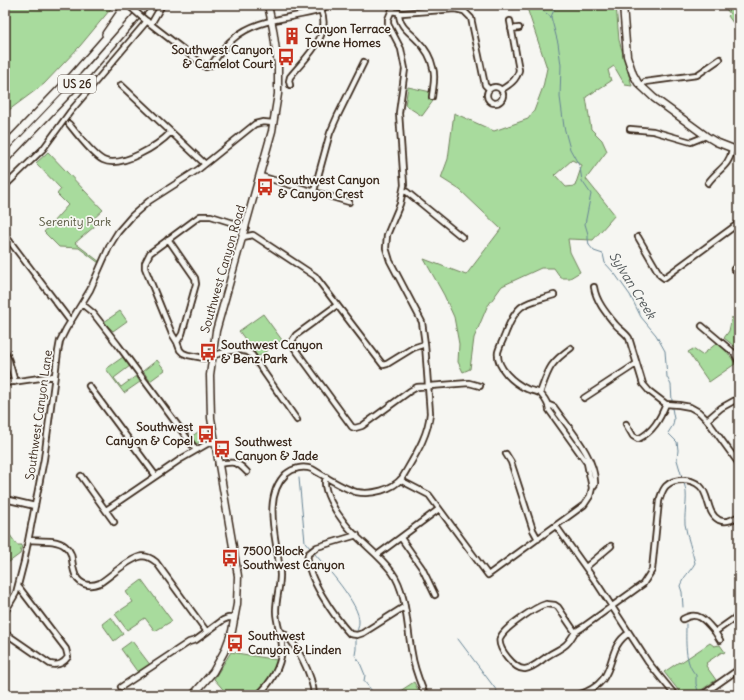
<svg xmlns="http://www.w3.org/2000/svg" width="744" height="700" viewBox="0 0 744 700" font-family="Delius,sans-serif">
<rect width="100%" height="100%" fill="#f6f6f2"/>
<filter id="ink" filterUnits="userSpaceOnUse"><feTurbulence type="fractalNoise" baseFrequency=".025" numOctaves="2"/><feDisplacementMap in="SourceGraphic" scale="8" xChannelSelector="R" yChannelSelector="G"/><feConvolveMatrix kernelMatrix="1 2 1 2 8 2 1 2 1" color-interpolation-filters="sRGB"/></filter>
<g filter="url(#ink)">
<path fill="#a8db9d" stroke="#72825e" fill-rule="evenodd" d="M 5,5 L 114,5 L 80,46 L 44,84 L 5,113 Z
M 526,5 L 616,5 L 619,40 L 632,86 L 625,85 L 614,66 L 608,70 L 611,81 L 586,97 L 591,129 L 602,140 L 607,151 L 586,179 L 615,215 L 593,240 L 568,239 L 570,252 L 580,272 L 570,278 L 561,278 L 554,268 L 541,268 L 502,286 L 487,307 L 474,338 L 470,369 L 463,372 L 458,362 L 459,344 L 454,317 L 444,295 L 424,259 L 466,275 L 501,229 L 460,190 L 441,178 L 448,159 L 454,113 L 494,131 L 528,119 L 534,111 L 543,87 L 547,68 ZM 572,160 L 582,165 L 575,186 L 566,187 L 555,175 Z
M 723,5 L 739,5 L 739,31 L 728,16 L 730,14 Z
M 408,87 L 431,92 L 431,97 L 433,101 L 422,116 L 405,105 Z
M 48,152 L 103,210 L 91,221 L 95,226 L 75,243 L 100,262 L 99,263 L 79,248 L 59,247 L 44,232 L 68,205 L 57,194 L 61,189 L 36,163 Z
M 120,311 L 127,321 L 113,331 L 104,322 Z
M 263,314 L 282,340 L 258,357 L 239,331 Z
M 732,317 L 737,323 L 739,322 L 739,350 L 724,338 L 729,331 Z
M 717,343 C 724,349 731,355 735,364 L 709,382 L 688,352 L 693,349 L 702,355 Z
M 123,357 L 130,366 L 114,378 L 121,387 L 136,376 L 140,382 L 124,393 L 106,369 Z
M 157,360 L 165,370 L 150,381 L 143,371 Z
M 202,429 L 203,440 L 197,444 L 191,437 Z
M 5,528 L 17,545 L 22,545 L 20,554 L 5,565 Z
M 142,580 L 172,621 L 155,631 L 145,618 L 127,630 L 115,614 L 133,602 L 126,592 Z
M 111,617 L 123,634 L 114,641 L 102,624 Z
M 132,641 L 151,666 L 139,674 L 121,649 Z
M 710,643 L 714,646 L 720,645 L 725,652 L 723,653 L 722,652 L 706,663 L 707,664 L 706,666 L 716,680 L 694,695 L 682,695 L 664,672 L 679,662 L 680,663 Z
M 231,652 L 277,660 L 271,677 L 255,695 L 228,695 L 214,679 Z
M 414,682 L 419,692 L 415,695 L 394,695 Z"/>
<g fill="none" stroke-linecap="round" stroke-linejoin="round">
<path stroke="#678495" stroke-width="1" d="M 536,5 L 551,17 L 558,43 L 561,65 L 560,97 L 564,127 L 570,149 L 580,167 L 582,181 L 591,194 L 585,224 L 588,234 L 588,239 L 589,245 L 594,251 L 603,254 L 605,263 L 615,274 L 630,295 L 641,317 L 656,335 L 665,351 L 667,377 L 671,385 L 672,401
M 551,17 L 556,5
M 672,408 L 674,419 L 673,425 L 668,433 L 677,442 L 678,450 L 677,460 L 682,477
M 299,478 L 305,542 L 310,548
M 314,553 C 326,567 360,604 359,622 C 359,625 358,629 357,631
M 683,607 L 682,592 L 680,586 C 683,577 690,572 695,563 C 692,550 687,537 685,524 C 684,510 689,496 684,483
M 686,624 C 686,640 684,663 696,675 L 696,684 L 698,691
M 356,638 L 356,649 L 355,655 L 360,663 L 365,675 L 364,681 L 372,691 L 371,695
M 458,639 L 500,695"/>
<g stroke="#3b2a1e" stroke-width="8">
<path id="minor" d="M 392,11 L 402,13 L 455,9 L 464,11 L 471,18 L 485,85 L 489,89
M 464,11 L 467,5
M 399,13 C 399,27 410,32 418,41 C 425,48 431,58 433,68 C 436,77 433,87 432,97
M 144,19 L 206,67 L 211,65 C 218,56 224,46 233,39 C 256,18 292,19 321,10 L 327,5
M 151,24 L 162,5
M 511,29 L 519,28
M 121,85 L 205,164
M 290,85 L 289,81 L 290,77 C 305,58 332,36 321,10
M 641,86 L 645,82 L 697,75 L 720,59
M487 95a8 8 0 1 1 16 0a8 8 0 1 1-16 0Z
M 501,90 C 509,85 517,80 519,70 L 510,21
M 69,124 C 77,134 93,155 103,160 C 121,169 159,145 171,132
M 630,129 L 653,131 L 691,142 L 706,136
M 260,176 L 349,202
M 708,183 C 717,170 730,166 732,149
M 5,186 L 43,149 L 70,112 L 147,21
M 314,191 L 330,133 L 337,117 L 364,62
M 404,191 L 407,192 L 462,237
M 246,227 L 211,216 L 200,216 L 150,253 L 145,263 L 145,268 L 172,334 L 177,342 L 180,350 L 183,353 L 188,355 L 204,358 L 229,351 L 239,350 L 248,352 L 252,355 L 297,420
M 5,235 L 71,322
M 243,237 L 253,235 L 315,276 L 383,365 L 387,364 L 413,348 L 425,344
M 638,237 L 660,275 L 664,278 L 739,223
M 168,239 L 195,278 L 196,284 L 182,334 L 177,342
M 734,269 L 739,266
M 594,287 C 596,301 606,313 615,324 C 619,329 625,332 629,338 L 643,384 L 649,391 L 666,404 L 679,405 L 690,407 L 699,412 L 707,420 L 739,464
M 554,295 C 525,304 518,301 506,332 C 504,338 500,345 498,352 C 496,368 514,383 527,389 C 531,391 538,391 541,394 C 545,399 549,405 549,410 L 587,463 L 592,488
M 82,304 L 93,313 L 118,345 L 196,450
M 337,305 L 296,335 L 292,341 L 295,349 L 352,427 L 355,428 L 362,426 L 410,391 L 417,387 L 469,383 L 480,386
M 702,326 L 734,353 L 739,362
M 5,351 L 9,361 L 15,382
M 5,383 L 54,376
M 89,386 L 156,476
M 540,393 C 549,368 549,364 571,348
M 584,398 L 636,364
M 707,420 L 721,408 L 739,398
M 626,424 L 633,436 L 638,439 C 653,432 660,419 666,404
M 506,454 L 511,462 L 533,530 L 538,539
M 218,464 C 234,462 236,460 247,472
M 81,476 L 114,522
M 326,477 C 321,489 336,512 343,521 C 357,540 378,553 392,572 C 407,592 407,629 412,654 C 414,669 420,682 425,695
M 400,480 L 429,495 L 488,575 L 584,505 L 590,496 L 592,488 L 595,484 C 596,457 569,429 554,407 L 549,405
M 5,499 L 35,506
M 106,510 L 181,459 L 207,444 L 214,442
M 556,526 L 598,585 L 648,662 L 675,695
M 357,535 L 317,547 L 308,554 C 304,574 336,619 350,634 L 357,635 L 363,633 L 404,607
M 401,538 L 422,568 L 435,595
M 29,540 C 40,541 56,539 65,546 C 74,553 71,561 74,571 C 77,584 88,588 100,583 C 111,576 126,561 139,557 C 145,555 151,558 156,562 L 207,632
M 377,555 L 439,509
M 586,567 L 611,546
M 546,604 L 555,605 L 558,607 L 575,632 C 564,651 562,646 546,657 C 539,662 533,668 525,669 C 515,670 497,648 500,638 C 504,628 535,607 546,604 Z
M 5,612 L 16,593 L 24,562 L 44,459 L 58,352 L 60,341 L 66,329 L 90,290 L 110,245 L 118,232 L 132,216 L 149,201 L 199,169 L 255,124 L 263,122 L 273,123
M 683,619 C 698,610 706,621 715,632 L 739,615
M 280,631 C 296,640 313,677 314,695
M 575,632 L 583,627 L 643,584 L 652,570 L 659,501 C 661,496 662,490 666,486 C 674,478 691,478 700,486 C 710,495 706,513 719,520 C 726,523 732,520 739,516
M 715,632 L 720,640
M 5,633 L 50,664 C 58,666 63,664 68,657 L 66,649 L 18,586
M 121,687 L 189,642 L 196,640 L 223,620 L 228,618 L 235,618
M 258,695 C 271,683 280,668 282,650 C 283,637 276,624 276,611 C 276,599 280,587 280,575 C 279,544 260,499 286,474 C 293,468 303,466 312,469 C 324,476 344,489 356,492 C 372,495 392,490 402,478 C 414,457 428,437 430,413 L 425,344 L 422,322 L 390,261 L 386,248 L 387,235 L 400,204 L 404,185 L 399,113 L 405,69 L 401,49 L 388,24 L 388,19 L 394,5
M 578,695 C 622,681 602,650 629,633
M 702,695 L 739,669"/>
</g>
<g stroke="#3b2a1e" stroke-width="9">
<path id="major" d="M 623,5 L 627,56 L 633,74 L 638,83 L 654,98 L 706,136 L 716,142 L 739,151
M 193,695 L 213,672 L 224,652 L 232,631 L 237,604 L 238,576 L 211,418 L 210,375 L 216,331 L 272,131 L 278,94 L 278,65 L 273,29 L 268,5"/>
</g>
<g stroke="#3b2a1e" stroke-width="10">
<path id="highway" d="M 106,34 L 126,5
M 5,147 L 72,77 L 135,5
M 5,159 L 87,73 L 146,5"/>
</g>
<use href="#minor" stroke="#f6f6f2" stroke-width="4.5"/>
<use href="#major" stroke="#f6f6f2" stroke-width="6"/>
<use href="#highway" stroke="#f6f6f2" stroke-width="7"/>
<g stroke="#3b2a1e" stroke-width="8" stroke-linecap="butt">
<path id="minor-bridge" d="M 128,5 L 144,19"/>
</g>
<use href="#minor-bridge" stroke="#f6f6f2" stroke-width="4.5"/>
</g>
</g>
<defs>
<g id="building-bare" transform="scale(1.38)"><path d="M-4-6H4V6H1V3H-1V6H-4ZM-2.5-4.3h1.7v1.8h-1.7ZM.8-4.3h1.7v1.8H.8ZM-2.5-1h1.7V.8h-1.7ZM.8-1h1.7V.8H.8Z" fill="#c8321e" stroke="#f6f6f2" stroke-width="2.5" paint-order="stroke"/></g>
<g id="bus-bare" transform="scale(1.38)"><path d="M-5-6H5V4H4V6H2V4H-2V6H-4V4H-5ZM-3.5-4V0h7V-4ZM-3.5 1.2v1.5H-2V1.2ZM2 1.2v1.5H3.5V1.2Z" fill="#c8321e" stroke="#f6f6f2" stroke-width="2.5" paint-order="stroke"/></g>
</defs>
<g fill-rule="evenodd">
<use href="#building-bare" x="292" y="36"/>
<use href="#bus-bare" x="286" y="57"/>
<use href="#bus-bare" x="265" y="187"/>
<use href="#bus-bare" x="208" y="352"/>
<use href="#bus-bare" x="206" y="434"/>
<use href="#bus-bare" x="222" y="449"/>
<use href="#bus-bare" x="230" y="558"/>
<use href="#bus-bare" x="235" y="643"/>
</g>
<g text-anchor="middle" stroke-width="3.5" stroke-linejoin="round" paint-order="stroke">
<rect fill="#f6f6f2" stroke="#73675e" stroke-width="1" x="58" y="75" width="38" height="18" rx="3"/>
<g font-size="11" font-weight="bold" fill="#3b2a1e">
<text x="77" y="88">US 26</text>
</g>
<g font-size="12" font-weight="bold" fill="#3b2a1e" stroke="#f6f6f2" text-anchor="start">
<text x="305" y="33">Canyon Terrace<tspan x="305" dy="14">Towne Homes</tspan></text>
<text x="273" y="54" text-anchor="end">Southwest Canyon<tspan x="273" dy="14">&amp; Camelot Court</tspan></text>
<text x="278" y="184">Southwest Canyon<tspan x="278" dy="14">&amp; Canyon Crest</tspan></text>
<text x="221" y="349">Southwest Canyon<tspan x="221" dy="14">&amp; Benz Park</tspan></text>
<text x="193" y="431" text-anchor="end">Southwest<tspan x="193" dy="14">Canyon &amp; Copel</tspan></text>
<text x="235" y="446">Southwest<tspan x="235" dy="14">Canyon &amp; Jade</tspan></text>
<text x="243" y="555">7500 Block<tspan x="243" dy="14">Southwest Canyon</tspan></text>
<text x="248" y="640">Southwest<tspan x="248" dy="14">Canyon &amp; Linden</tspan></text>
</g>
<g font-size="12" fill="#56563e" stroke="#f6f6f2">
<text x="75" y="226">Serenity Park</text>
</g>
<g font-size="12" fill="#3b2a1e" stroke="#f6f6f2">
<text transform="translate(223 269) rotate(-74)" y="4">Southwest Canyon Road</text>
<text transform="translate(39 415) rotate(-82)" y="4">Southwest Canyon Lane</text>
</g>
<g font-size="13" font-style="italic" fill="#515759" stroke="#f6f6f2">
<text transform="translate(633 285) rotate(58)" y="5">Sylvan Creek</text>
</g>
</g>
<rect width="744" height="700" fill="none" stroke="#f6f6f2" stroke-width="20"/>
<rect x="10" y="10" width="724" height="680" fill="none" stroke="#3b2a1e" stroke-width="1.5" filter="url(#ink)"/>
</svg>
